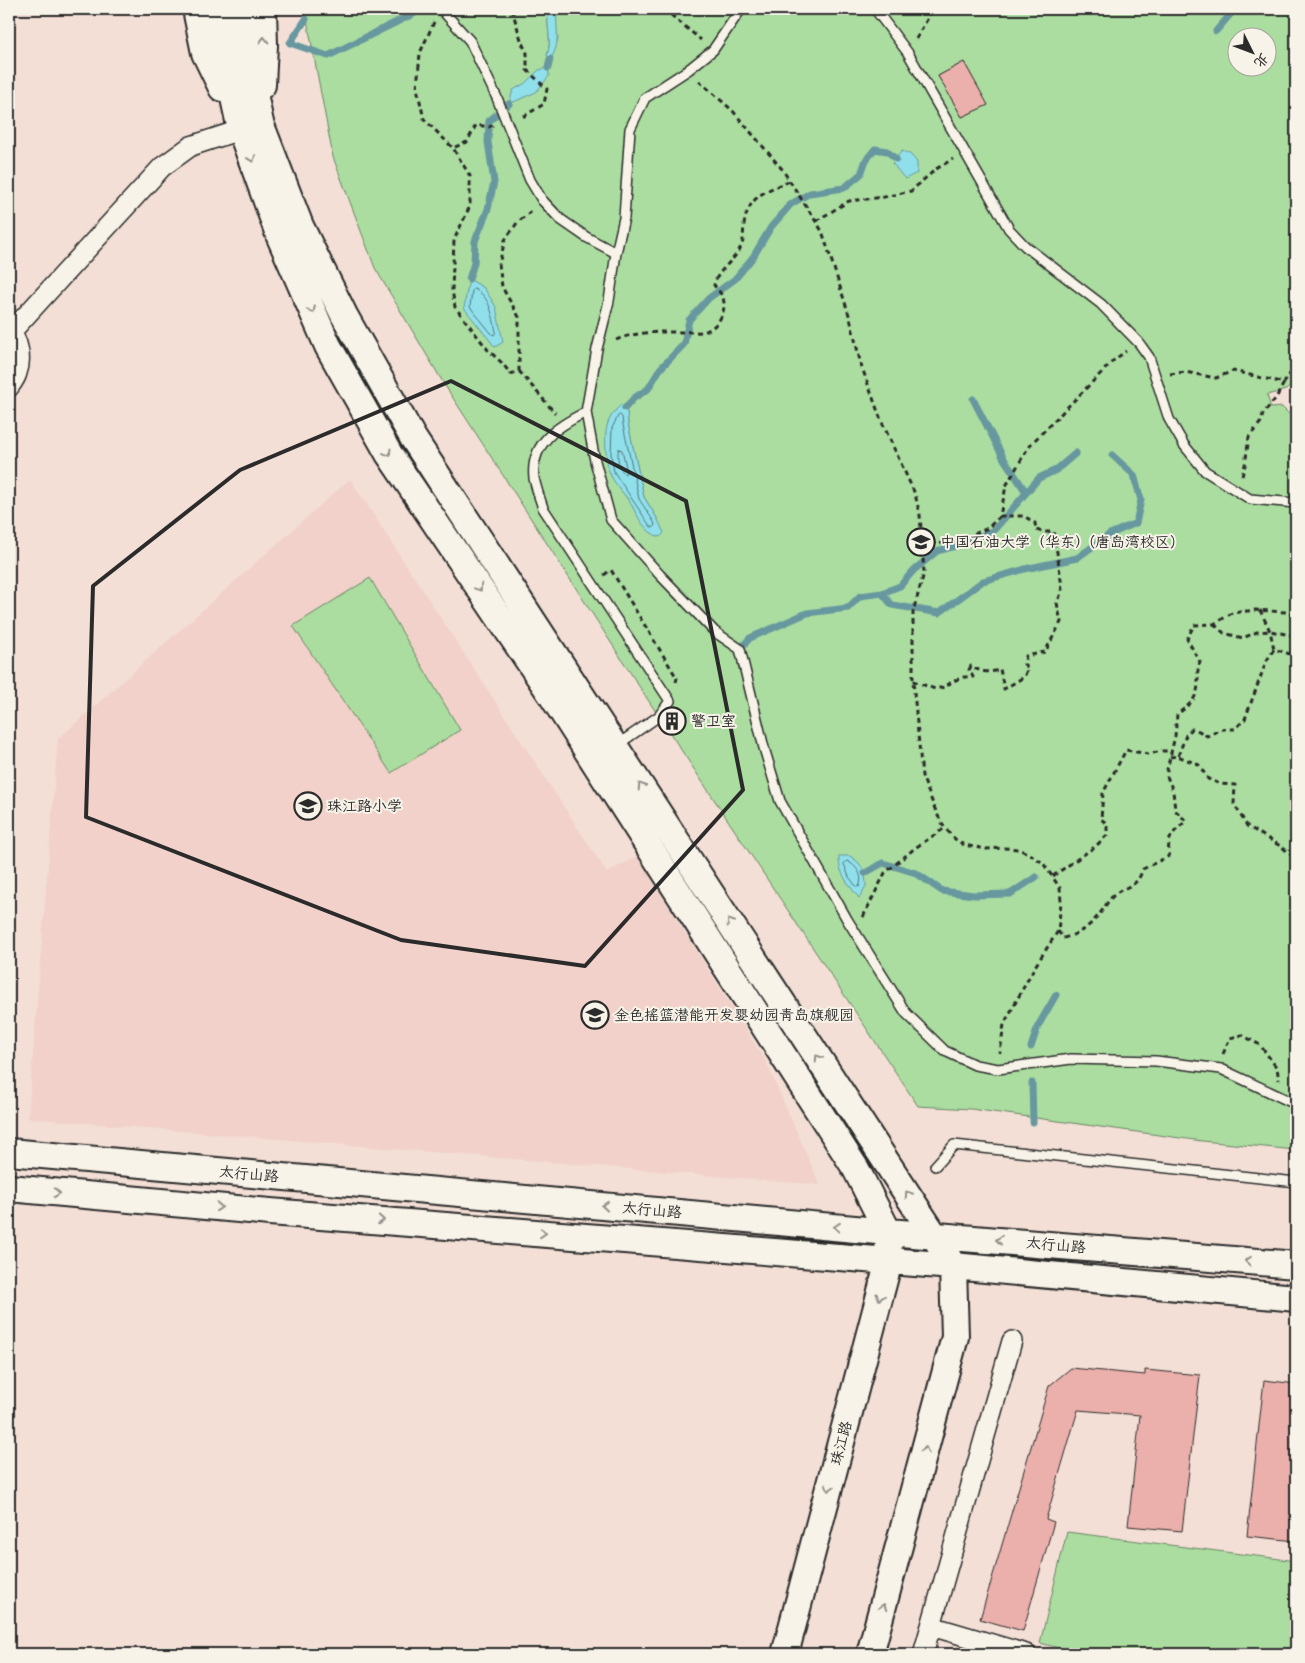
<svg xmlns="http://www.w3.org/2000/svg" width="1305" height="1663" viewBox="0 0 1305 1663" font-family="Mali,'LXGW WenKai TC',sans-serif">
<rect width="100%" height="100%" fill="#f3dfd6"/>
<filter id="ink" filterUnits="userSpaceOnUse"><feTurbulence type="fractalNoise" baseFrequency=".02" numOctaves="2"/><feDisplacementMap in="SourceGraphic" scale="10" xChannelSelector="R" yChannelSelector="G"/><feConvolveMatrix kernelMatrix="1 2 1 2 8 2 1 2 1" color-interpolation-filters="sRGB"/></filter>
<g filter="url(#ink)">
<path fill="#f1d1c9" d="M 350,479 L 607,873 L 637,856 L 766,1062 L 820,1185 L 28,1118 L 58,739 Z"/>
<path fill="#aadd9f" stroke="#6a8465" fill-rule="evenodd" d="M 305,9 L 549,9 C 545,25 553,40 547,55 L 558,40 L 556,25 L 557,9 L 1296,9 L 1296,381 L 1286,390 L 1267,395 L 1271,408 L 1282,407 L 1296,421 L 1296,1150 L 1202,1141 L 971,1109 L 918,1106 L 648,700 L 444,384 L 375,268 L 333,157 ZM 1238,38 L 1268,38 L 1268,68 L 1238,68 ZM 964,62 L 987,105 L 962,117 L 938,76 ZM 627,412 L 628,424 L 644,497 L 658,520 L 629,501 L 610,474 Z
M 370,578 L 460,730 L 391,773 L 293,626 Z
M 1067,1532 L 1296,1561 L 1296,1654 L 1081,1654 L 1040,1643 Z"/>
<path fill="#90e0ec" stroke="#68989f" d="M 549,9 L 557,9 C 555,26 562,44 550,59 L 547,55 C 553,41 545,25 549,9 Z
M 548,68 L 549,76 L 536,92 L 509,104 L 513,90 L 524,84 L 539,70 Z
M 902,151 L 910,154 L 917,162 L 917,173 L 905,179 L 892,163 Z
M 469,279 L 484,288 L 496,307 L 503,342 L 495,347 L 464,308 Z
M 622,404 L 627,412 L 628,424 L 644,497 L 658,520 L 664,533 L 660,537 C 644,532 639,518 631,504 C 625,494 616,486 611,476 C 606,467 604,436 607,426 C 609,418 615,410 622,404 Z
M 839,856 L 850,856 L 859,863 L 865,873 L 866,886 L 859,898 C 849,885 838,873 839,856 Z"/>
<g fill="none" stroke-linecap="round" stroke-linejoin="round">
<path stroke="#537378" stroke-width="1" d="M 474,289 C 490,295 493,317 496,332 L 494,335 L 492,334 L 470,307 L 472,291 Z
M 620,415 L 622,417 L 623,425 L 639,499 L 654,522 L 655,525 L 653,528 L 650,526 L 614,472 L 611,454 L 612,428 L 618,416 Z
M 619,449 L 622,450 L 627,471 L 625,474 C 619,470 616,456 619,449 Z
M 847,861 C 857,866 864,876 859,887 L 856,886 L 849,877 L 844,864 Z"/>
<path stroke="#68989f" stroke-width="7" d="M 306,19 L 290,43 L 328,56 L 423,9
M 1216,31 L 1235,9
M 548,68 L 550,59
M 469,279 L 474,263 L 475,241 L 488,209 L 494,182 L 488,142 L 489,121 L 509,104
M 973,399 L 1004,459 L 1026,492
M 625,408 L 634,398 L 648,389 L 660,369 L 684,344 L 689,320 L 709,298 L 735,279 L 753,257 L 771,227 L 791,204 L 810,193 L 844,188 L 861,174 L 866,160 L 875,149 L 887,151 L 896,159
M 882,593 L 900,586 L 914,570 L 937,551 L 967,543 L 994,530 L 1039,478 L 1056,470 L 1076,453
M 740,649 L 750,638 L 807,613 L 848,608 L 860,596 L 882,593 L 892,605 L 939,613 L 983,581 L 1025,569 L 1077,558 L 1110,534 L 1136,523 L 1141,500 L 1134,475 L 1112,455
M 865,873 L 883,863 L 916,873 L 942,891 L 974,895 L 1010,894 L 1036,877
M 1031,1047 L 1038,1026 L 1056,995
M 1032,1083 L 1033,1122"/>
</g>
<path fill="#ebb0ab" stroke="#2b2b2b" d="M 964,62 L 988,105 L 962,117 L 938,76 Z
M 1071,1368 L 1145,1375 L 1145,1370 L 1200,1375 L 1182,1531 L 1128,1526 L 1140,1415 L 1078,1410 L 1046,1519 L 1054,1522 L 1023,1631 L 980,1619 L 1049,1386 Z
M 1264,1380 L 1296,1384 L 1296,1541 L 1247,1536 Z"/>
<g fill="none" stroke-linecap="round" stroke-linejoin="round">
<g stroke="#2b2b2b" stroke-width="12">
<path id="lane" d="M 441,9 L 470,41 L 497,98 L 530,180 L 542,200 L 560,219 L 586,237 L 616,253 L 609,301 L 597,349 L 586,412 L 595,461 L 611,520 L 660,575 L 715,632 L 740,649 L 764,748 L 780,801 L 848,921 L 906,1013 L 945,1051 L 975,1065 L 998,1069 L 1071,1059 L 1156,1061 L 1221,1069 L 1289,1101 L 1296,1102
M 875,9 L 908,53 L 1009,229 L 1025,246 L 1101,304 L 1139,343 L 1149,357 L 1169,419 L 1184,445 L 1205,471 L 1250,499 L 1296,503
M 616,253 L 624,218 L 630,129 L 645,98 L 688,70 L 713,50 L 741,9
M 586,412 C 558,426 530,443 534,478 C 536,488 540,499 543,508 L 670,701 L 659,716 L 617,745
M 935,1166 L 954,1145 L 1296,1182"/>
</g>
<g stroke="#2b2b2b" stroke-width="22">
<path id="street" d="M 9,330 C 19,340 22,360 17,373 C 16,378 12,383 9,387
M 11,332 L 162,167 L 191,146 L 252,126
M 931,1626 L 1026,1654
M 923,1654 L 1012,1341"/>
</g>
<g stroke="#2b2b2b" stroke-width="30">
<path id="secondary" d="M 196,9 L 205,53 L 222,88
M 217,9 L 226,61 L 241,130 L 280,237 L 328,346 L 389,454 L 551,694 L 856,1169 L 888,1232 L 889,1261 L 785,1654
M 241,9 L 247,59 L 260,123 L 300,226 L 344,315 L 413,438 L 934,1235 L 953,1266 L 955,1337 L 870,1654
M 262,85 L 264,45 L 263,9
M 9,1152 L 888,1232 L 1296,1265
M 9,1188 L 270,1212 L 953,1266 L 1296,1298"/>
</g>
<path stroke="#2b2b2b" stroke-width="3" stroke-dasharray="5 4" stroke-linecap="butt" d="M 514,9 L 513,13 L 522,43 L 527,53 L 527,70 L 547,89 L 544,104 L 521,118
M 664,9 L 701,40
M 434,22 L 420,53 L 417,88 L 424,119 L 453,148
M 916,39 L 933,9
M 699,81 L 732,110 L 782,169 L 822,231 L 850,318 L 861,365 L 881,420 L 915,494 L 920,515 L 924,573 L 913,612 L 913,681 L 922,776 L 937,814 L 945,828 L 955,839 L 964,845 L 986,849 L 1004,848 L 1018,849 L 1030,854 L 1043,863 L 1060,888 L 1061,902 L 1058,931 L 1034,968 L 1004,1024 L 1000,1053
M 493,125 L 489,127 L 476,125 L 467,142 L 453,148 L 470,176 L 470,206 L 454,240 L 452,290 L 455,307 L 488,350 L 501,362 L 511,374 L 519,371 L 519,317 L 502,287 L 499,264 L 505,240 L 517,223 L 531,211
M 816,221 L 849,201 L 884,197 L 911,191 L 936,169 L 953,159
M 616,340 C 636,331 663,332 685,332 C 692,331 701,334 708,330 C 719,325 727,310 723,298 C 721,293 717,289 714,285 C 718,268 736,261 742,244 C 744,239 743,231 744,225 C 748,196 765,191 790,181
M 519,371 L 555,413
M 1170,374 L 1185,372 L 1216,378 L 1233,371 L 1284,383 L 1296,365
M 1242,476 L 1245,465 L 1249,437 L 1261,422 L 1263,414 L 1276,398 L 1284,383
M 924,550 L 932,544 L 955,542 L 988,528 L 1000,516 L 1006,486 L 1029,446 L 1114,360 L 1126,351
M 604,575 L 611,570 L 677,678 L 676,682
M 1260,610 L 1270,631 L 1274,649
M 1214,624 L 1224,633 L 1243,638 L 1257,632 L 1270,631 L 1296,636
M 913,681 L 935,689 L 945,687 L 953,681 L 964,677 L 973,677 L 969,670 L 971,666 C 981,672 989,674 1000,669 L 1004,689 L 1024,677 L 1028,668 L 1024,664 L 1026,656 L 1045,652 L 1061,622 L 1057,603 L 1062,591 L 1061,580 L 1054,532 L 1043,532 L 1036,530 L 1035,523 L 1024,516 L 1000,516
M 1178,756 L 1186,735 L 1192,729 L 1199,731 L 1207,736 L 1223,729 L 1235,729 L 1245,719 L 1266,662 L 1274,649 L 1290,654 L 1296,663
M 1170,757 L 1178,756 L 1199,765 L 1208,779 L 1220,784 L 1235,785 L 1234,804 L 1247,826 L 1282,847 L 1296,859
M 1053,876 L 1096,846 L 1107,835 L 1107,824 L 1101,819 L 1103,793 L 1126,750 L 1148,754 L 1162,751 L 1172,751
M 863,917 L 885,873 L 915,848 L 945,828
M 1058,931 L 1063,938 C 1077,935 1089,927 1098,916 C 1104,909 1108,900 1115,894 C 1128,884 1136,889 1143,869 L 1169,856 C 1167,836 1172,834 1186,821 L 1175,810 L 1173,791 L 1166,774 L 1175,736 L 1177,714 C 1190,705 1198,698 1198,682 C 1198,673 1197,671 1200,662 L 1187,639 L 1194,625 L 1214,624 L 1232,613 L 1255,610 L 1285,612 L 1296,615
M 1223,1054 L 1230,1038 L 1242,1035 L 1260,1045 L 1277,1068 L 1279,1080"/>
<use href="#lane" stroke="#f7f3e8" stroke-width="9"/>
<use href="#street" stroke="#f7f3e8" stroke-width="19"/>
<use href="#secondary" stroke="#f7f3e8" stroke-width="26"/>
</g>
<defs><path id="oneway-chevron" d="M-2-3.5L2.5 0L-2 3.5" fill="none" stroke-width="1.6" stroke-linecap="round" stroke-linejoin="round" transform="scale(1.25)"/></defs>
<g stroke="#918f8a">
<use href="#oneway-chevron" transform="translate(264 40) rotate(-91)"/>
<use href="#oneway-chevron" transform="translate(252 159) rotate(70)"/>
<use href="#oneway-chevron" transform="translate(312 310) rotate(66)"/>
<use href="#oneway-chevron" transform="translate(388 453) rotate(59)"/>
<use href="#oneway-chevron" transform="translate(479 588) rotate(56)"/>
<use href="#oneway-chevron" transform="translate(641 786) rotate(-123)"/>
<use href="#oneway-chevron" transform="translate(730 922) rotate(-123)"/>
<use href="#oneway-chevron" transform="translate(818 1058) rotate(-123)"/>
<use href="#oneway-chevron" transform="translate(57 1193) rotate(5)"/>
<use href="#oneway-chevron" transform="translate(908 1194) rotate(-123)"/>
<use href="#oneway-chevron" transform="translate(605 1206) rotate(-175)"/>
<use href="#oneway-chevron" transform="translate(219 1207) rotate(5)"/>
<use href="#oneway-chevron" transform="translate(381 1220) rotate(5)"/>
<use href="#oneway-chevron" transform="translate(837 1227) rotate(-175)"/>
<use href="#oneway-chevron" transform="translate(543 1233) rotate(5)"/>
<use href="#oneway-chevron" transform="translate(999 1240) rotate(-175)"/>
<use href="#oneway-chevron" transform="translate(1248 1261) rotate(-175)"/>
<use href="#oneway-chevron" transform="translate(880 1297) rotate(105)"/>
<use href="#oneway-chevron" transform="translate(925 1450) rotate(-75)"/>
<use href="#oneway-chevron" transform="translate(829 1488) rotate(105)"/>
<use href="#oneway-chevron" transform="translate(883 1607) rotate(-75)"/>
</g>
</g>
<path fill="none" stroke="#2b2b2b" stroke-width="4" stroke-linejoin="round" d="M 451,381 L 686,501 L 743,790 L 585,966 L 401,940 L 86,817 L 93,586 L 240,470 Z"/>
<defs>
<g id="university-ring" transform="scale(1.4375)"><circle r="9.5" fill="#f7f3e8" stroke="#2b2b2b" stroke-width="1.5"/><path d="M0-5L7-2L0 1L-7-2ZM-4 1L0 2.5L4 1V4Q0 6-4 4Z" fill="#2b2b2b"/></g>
<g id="building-ring" transform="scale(1.4375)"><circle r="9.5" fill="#f7f3e8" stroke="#2b2b2b" stroke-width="1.5"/><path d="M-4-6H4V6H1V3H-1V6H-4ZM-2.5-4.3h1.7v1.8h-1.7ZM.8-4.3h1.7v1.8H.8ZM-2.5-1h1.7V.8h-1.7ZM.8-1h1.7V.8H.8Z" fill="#2b2b2b"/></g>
<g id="school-ring" transform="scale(1.4375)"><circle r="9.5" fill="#f7f3e8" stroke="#2b2b2b" stroke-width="1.5"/><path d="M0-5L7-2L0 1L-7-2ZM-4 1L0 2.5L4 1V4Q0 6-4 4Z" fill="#2b2b2b"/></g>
</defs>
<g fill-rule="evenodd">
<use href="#university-ring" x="921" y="542"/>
<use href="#building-ring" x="672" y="721"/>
<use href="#school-ring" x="308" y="806"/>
<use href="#school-ring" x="595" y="1015"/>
</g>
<g text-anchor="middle" stroke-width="4" stroke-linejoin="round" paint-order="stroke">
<g font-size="15" fill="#2b2b2b" stroke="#f7f3e8" text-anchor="start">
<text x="940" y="547">中国石油大学（华东）(唐岛湾校区)</text>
<text x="691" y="726">警卫室</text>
<text x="327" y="811">珠江路小学</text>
<text x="614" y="1020">金色摇篮潜能开发婴幼园青岛旗舰园</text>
</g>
<g font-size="15" fill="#2b2b2b" stroke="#f7f3e8">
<text transform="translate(249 1174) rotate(5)" y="5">太行山路</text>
<text transform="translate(652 1210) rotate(5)" y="5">太行山路</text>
<text transform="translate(1056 1245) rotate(5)" y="5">太行山路</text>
<text transform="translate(841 1443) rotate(-75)" y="5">珠江路</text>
</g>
</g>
<rect width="1305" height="1663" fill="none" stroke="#f7f3e8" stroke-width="30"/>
<rect x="15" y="15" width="1275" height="1633" fill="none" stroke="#2b2b2b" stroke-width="2" filter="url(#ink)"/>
<g transform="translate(1252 52) rotate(132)"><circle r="24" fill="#f7f3e8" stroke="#a5a39c"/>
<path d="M0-4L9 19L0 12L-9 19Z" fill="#2b2b2b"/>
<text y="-8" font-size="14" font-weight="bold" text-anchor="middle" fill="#2b2b2b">北</text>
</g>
</svg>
